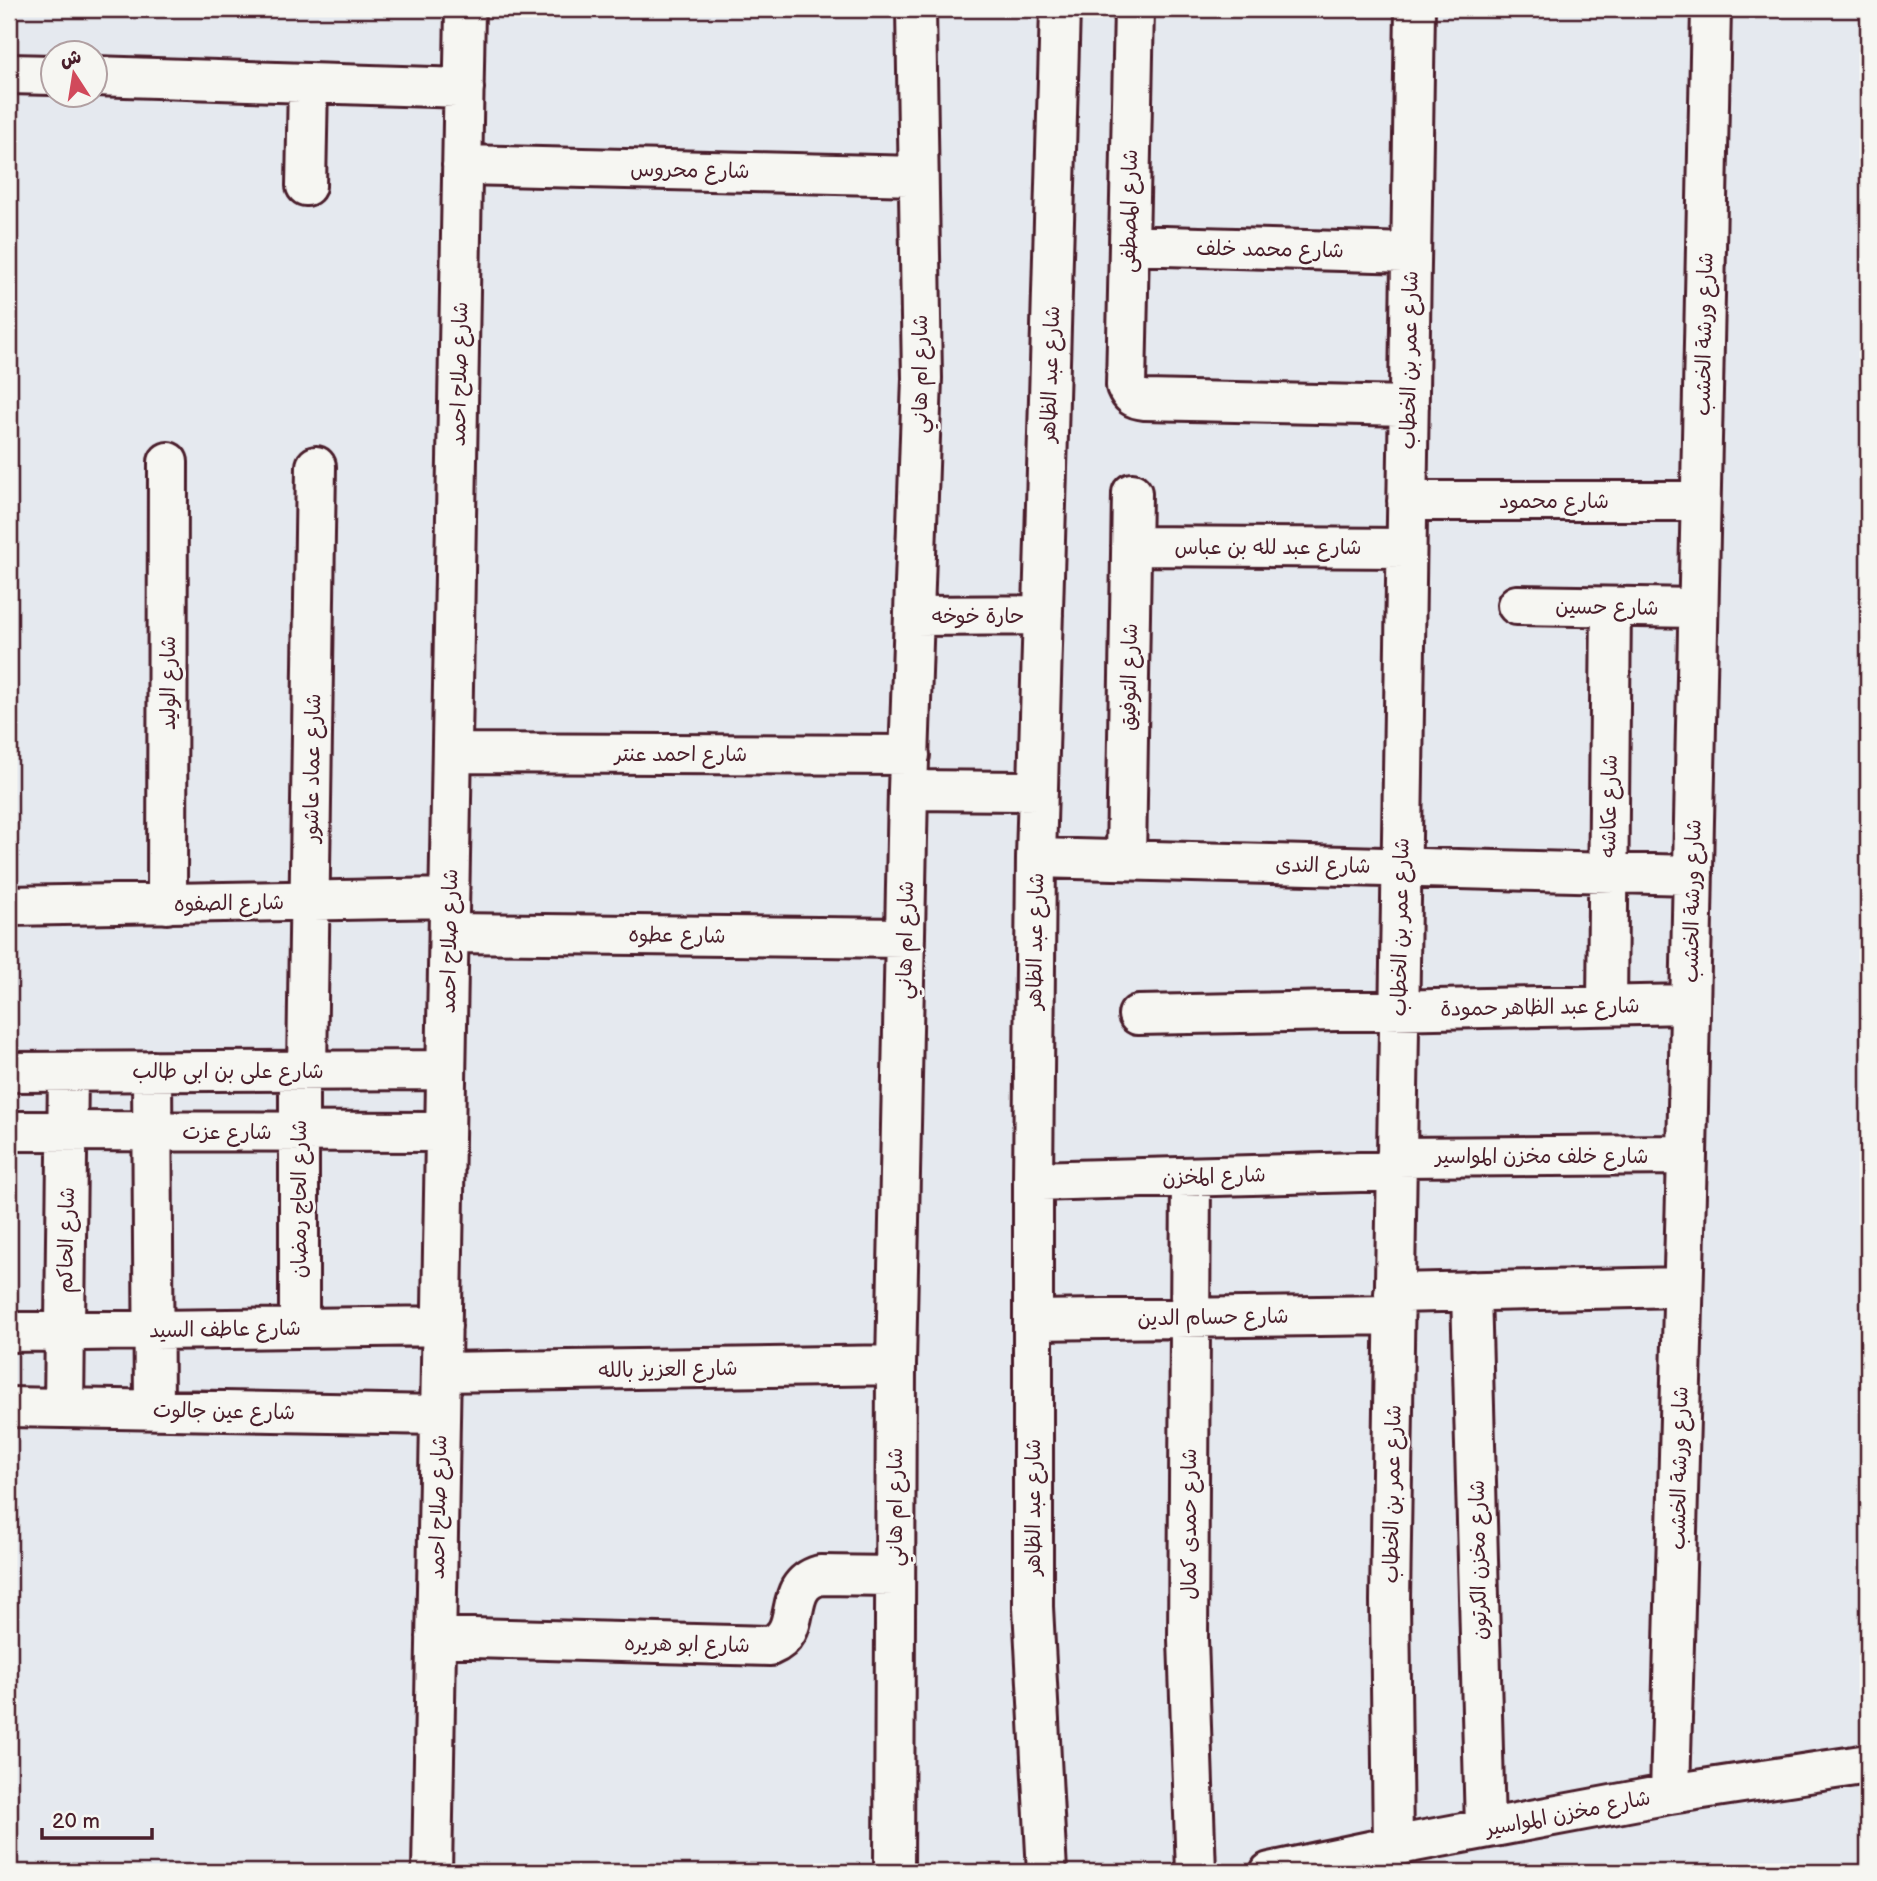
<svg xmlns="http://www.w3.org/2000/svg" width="1877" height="1881" viewBox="0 0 1877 1881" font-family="'Balsamiq Sans','Playpen Sans Arabic',sans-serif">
<rect width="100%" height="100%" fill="#e5e9ef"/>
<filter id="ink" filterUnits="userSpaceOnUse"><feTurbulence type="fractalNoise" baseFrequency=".0143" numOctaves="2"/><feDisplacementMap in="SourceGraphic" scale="14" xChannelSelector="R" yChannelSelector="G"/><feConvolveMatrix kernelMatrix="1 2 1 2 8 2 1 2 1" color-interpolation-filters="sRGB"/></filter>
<g filter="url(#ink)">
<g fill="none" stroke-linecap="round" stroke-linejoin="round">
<g stroke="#4a1f2b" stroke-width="44">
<path id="minor" d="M 1134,9 L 1126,386 C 1130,396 1134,399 1145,400 L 1409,406
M 9,74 L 52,75
M 94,76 L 464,88
M 462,165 L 918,176
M 306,186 L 308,83
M 1129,245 L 1411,253
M 1407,501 L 1700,501
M 1131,546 L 1406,548
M 1517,605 L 1698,608
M 914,616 L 1043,615
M 452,753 L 910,755
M 908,790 L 1038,791
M 1036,858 L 1693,875
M 1126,860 L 1132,493
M 167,904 L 168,462
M 9,906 L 449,898
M 449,933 L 905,938
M 1607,1005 L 1611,607
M 1138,1015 L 1690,1004
M 299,1070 L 299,1328
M 307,1070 L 316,466
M 152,1071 L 154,1410
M 9,1072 L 446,1070
M 9,1131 L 445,1132
M 1396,1157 L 1687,1155
M 1191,1177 L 1188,1639 L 1196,1872
M 1033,1181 L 1396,1171
M 1471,1291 L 1485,1828
M 1394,1293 L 1683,1287
M 1033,1320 L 1394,1315
M 9,1332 L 442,1326
M 441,1372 L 896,1365
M 9,1407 L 440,1415
M 64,1408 L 68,1072
M 436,1637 L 770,1646 C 807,1631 779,1587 820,1575 L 894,1576
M 1670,1794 L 1687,1155 L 1711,9
M 1393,1846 L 1390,1601 L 1415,9
M 432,1872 L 465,9
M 894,1872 L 896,1365 L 908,790 L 922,378 L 916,9
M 1047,1872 L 1033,1607 L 1033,1181 L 1036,858 L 1060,9
M 1270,1872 L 1393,1846 L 1670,1794 L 1868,1764"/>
</g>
<use href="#minor" stroke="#f6f6f2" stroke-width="38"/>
</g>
</g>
<g text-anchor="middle" stroke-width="6" stroke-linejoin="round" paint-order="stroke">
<g font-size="21" fill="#4a1f2b" stroke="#f6f6f2">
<text transform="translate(690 170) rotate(1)" y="7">شارع محروس</text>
<text transform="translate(1129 211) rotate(-89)" y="7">شارع المصطفى</text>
<text transform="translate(1270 249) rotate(1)" y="7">شارع محمد خلف</text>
<text transform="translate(1704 334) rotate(-89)" y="7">شارع ورشة الخشب</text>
<text transform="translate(1409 360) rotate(-89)" y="7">شارع عمر بن الخطاب</text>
<text transform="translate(459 374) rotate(-89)" y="7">شارع صلاح احمد</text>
<text transform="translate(920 374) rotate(-90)" y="7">شارع ام هاني</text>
<text transform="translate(1050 374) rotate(-88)" y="7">شارع عبد الظاهر</text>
<text x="1554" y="508">شارع محمود</text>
<text x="1268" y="554">شارع عبد لله بن عباس</text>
<text transform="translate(1607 607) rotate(1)" y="7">شارع حسين</text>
<text x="978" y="623">حارة خوخه</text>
<text transform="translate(1129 677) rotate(-89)" y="7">شارع التوفيق</text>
<text transform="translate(168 683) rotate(-90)" y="7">شارع الوليد</text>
<text x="681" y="761">شارع احمد عنتر</text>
<text transform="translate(312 768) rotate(-89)" y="7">شارع عماد عاشور</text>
<text transform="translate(1609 806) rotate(-89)" y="7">شارع عكاشه</text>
<text transform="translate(1323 865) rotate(1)" y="7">شارع الندى</text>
<text transform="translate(1692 901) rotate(-89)" y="7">شارع ورشة الخشب</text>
<text transform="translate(229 903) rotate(-1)" y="7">شارع الصفوه</text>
<text transform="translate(1400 927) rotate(-89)" y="7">شارع عمر بن الخطاب</text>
<text transform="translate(677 935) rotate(1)" y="7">شارع عطوه</text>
<text transform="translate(905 940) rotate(-89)" y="7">شارع ام هاني</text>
<text transform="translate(449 941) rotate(-89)" y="7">شارع صلاح احمد</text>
<text transform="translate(1035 941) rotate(-89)" y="7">شارع عبد الظاهر</text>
<text transform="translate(1540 1007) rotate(-1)" y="7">شارع عبد الظاهر حمودة</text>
<text x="228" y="1078">شارع على بن ابى طالب</text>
<text x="227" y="1139">شارع عزت</text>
<text x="1542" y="1163">شارع خلف مخزن المواسير</text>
<text transform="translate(1214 1176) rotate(-2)" y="7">شارع المخزن</text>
<text transform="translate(299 1199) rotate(-90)" y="7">شارع الحاج رمضان</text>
<text transform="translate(66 1240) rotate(-89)" y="7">شارع الحاكم</text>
<text transform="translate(1213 1317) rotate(-1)" y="7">شارع حسام الدين</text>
<text transform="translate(225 1329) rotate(-1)" y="7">شارع عاطف السيد</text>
<text transform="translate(668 1369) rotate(-1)" y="7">شارع العزيز بالله</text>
<text transform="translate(224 1411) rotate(1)" y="7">شارع عين جالوت</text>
<text transform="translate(1679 1468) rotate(-89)" y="7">شارع ورشة الخشب</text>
<text transform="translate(1392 1494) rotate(-89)" y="7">شارع عمر بن الخطاب</text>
<text transform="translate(438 1507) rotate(-89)" y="7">شارع صلاح احمد</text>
<text transform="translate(895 1507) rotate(-90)" y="7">شارع ام هاني</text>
<text transform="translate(1033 1507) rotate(-90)" y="7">شارع عبد الظاهر</text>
<text transform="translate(1189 1524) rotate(-90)" y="7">شارع حمدى كمال</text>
<text transform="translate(1478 1560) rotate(-91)" y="7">شارع مخزن الكرتون</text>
<text transform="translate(687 1644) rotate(1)" y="7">شارع ابو هريره</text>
<text transform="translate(1568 1813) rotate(-11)" y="7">شارع مخزن المواسير</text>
</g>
</g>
<rect width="1877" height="1881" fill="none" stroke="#f6f6f2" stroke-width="35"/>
<rect x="18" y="18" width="1842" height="1846" fill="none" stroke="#4a1f2b" stroke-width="2.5" filter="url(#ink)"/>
<g transform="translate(74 74) rotate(348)"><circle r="33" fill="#f6f6f2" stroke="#b1a0a2" stroke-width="2"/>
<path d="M0-5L12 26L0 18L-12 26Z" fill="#d1495b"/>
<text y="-10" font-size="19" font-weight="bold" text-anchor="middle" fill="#4a1f2b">ش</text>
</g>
<path d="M42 1828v10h110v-10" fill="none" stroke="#4a1f2b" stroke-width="3.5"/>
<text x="52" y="1828" font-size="21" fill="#4a1f2b" stroke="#f6f6f2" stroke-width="5" paint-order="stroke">20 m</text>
</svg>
